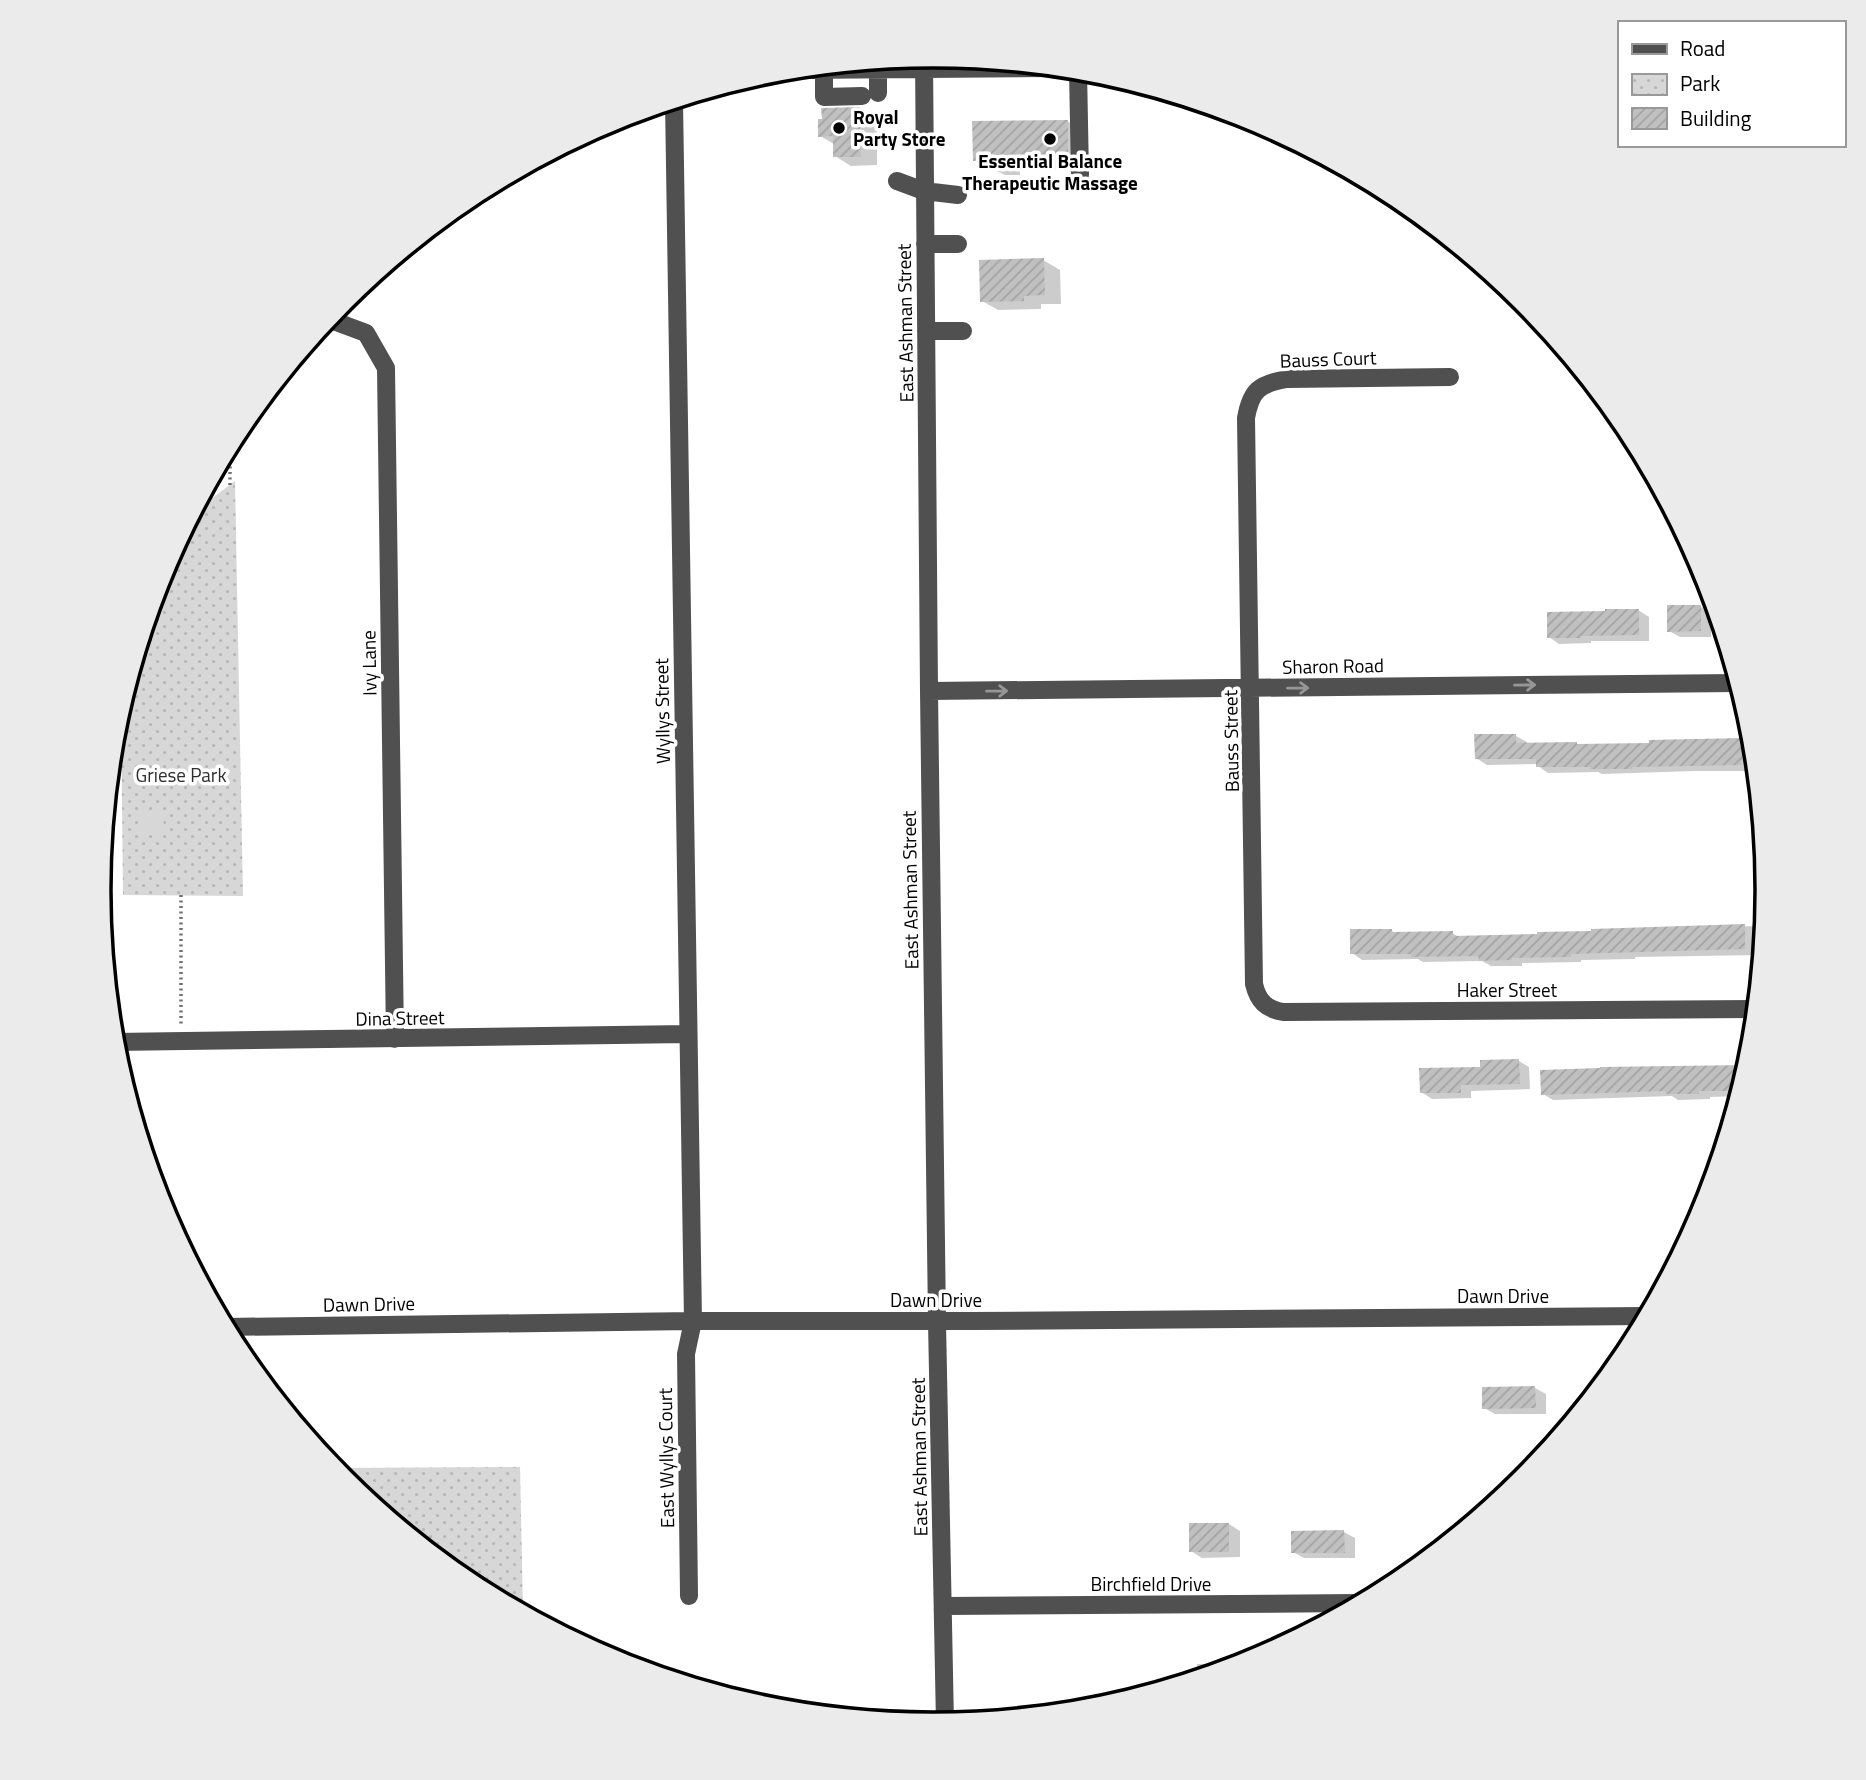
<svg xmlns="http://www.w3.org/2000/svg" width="1866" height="1780" viewBox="0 0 1866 1780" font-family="'Titillium Web',sans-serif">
<defs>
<pattern id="park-dots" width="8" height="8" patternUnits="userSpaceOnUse" patternTransform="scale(1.75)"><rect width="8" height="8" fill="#d7d7d7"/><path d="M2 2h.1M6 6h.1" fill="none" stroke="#b7b7b7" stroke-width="1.8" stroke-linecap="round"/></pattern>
<pattern id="building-hatch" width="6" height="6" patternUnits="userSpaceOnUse" patternTransform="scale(1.75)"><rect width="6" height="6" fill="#c0c0c0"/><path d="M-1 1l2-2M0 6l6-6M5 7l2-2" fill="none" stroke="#a3a3a3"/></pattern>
</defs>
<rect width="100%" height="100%" fill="#fff"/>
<path fill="url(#park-dots)" d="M 235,481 L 243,896 L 123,895 L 121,708 L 163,570 L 195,511 Z
M 520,1467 L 523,1612 L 469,1583 L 343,1479 L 333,1468 Z"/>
<path fill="#d7d7d7" d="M 139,811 L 164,812 L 163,832 L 139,832 Z"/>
<path fill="#0003" d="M 860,109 L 877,119 L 877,165 L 851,166 L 835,156 L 834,144 L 820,136 Z
M 1067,121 L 1084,131 L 1085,169 L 1020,170 L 1020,175 L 1005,175 L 974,160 Z
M 1043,260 L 1060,270 L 1061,304 L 1041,304 L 1041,309 L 998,310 L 982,301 Z
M 1700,606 L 1711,613 L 1711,637 L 1680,637 L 1669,631 Z
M 1638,610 L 1649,617 L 1649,641 L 1591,641 L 1591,643 L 1559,644 L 1549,637 Z
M 1516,736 L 1527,742 L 1527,744 L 1577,744 L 1581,746 L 1651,745 L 1708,740 L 1752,741 L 1755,771 L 1695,771 L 1602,774 L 1598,772 L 1548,773 L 1538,766 L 1537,764 L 1487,765 L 1476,758 Z
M 1763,926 L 1761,955 L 1635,957 L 1635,959 L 1581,960 L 1581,962 L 1522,963 L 1522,966 L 1491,966 L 1482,961 L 1423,962 L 1418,959 L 1362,960 L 1352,953 L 1391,930 L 1396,934 L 1452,933 L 1461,938 L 1593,933 L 1653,928 Z
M 1519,1061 L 1529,1067 L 1530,1089 L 1471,1091 L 1471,1098 L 1432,1099 L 1421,1092 L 1482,1069 Z
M 1747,1067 L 1738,1096 L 1710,1097 L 1710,1099 L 1678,1100 L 1672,1096 L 1553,1100 L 1543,1094 L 1639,1068 Z
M 1535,1388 L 1546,1394 L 1546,1414 L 1495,1414 L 1484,1408 Z
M 1229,1524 L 1240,1531 L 1240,1557 L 1202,1558 L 1191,1551 Z
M 1344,1532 L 1355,1538 L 1355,1558 L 1304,1558 L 1293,1552 Z
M 1245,1663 L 1198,1677 L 1197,1664 Z"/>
<path fill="url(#building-hatch)" d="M 860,107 L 861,157 L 833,157 L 833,136 L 818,137 L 818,119 L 822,119 L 821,108 Z
M 1068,120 L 1068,160 L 1004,161 L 1004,166 L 986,167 L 986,161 L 973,161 L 972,121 Z
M 1044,258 L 1045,295 L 1024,296 L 1024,301 L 980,302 L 979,260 Z
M 1667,605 L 1701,605 L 1701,631 L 1667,632 Z
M 1605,609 L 1639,609 L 1639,635 L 1580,636 L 1581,638 L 1547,638 L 1547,612 L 1605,611 Z
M 1474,734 L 1516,734 L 1516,743 L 1577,742 L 1577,744 L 1649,743 L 1649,740 L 1742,738 L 1742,765 L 1632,767 L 1632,769 L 1590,769 L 1590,767 L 1536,767 L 1536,759 L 1475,759 Z
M 1745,924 L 1745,949 L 1571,954 L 1571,957 L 1512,958 L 1512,960 L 1479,961 L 1478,956 L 1411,957 L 1411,954 L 1350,954 L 1350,929 L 1392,929 L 1392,932 L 1453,931 L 1453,936 L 1537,934 L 1537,932 L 1591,931 L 1591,929 Z
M 1519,1059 L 1520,1084 L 1461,1085 L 1461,1093 L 1420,1093 L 1419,1068 L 1480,1067 L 1480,1060 Z
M 1747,1065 L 1739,1091 L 1699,1091 L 1699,1094 L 1666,1094 L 1665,1091 L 1541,1095 L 1540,1070 L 1600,1068 L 1600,1067 Z
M 1535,1386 L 1536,1408 L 1482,1409 L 1482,1387 Z
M 1189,1523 L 1229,1523 L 1229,1552 L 1189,1552 Z
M 1344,1530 L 1345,1553 L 1291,1553 L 1291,1531 Z"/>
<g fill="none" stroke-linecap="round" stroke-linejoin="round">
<path stroke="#727272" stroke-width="3.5" stroke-dasharray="2 3.5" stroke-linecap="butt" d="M 230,485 L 230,444
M 181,895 L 181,1025"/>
<path stroke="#505050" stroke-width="18" d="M 924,57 L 929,691 L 937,1322 L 945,1723
M 878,69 L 878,93
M 795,70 L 1059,68
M 824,70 L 824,97 L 862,96
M 1078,70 L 1080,175
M 674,101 L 693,1321 L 686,1354 L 689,1596
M 897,181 L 924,191 L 958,195
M 925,244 L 958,244
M 327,320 L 331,320 L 366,333 L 386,368 L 395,1039
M 926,331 L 963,331
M 1450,377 L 1287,379 C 1259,384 1251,390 1246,418 L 1254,984 C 1258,1001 1266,1009 1283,1012 L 1755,1009
M 929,691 L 1738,683
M 114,1042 L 687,1034
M 226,1327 L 693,1321 L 970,1321 L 1646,1316
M 943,1606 L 1359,1603"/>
</g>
<defs><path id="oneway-shaft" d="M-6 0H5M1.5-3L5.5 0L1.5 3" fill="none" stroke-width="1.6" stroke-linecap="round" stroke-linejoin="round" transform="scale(1.75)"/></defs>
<g stroke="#969696">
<use href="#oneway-shaft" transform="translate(1525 685) rotate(-1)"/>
<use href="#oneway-shaft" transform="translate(1298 688) rotate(-1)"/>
<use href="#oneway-shaft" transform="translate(997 691) rotate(-1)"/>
</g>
<g fill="#000" stroke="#fff" stroke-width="2.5">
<circle cx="839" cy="128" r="7"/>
<circle cx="1050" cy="139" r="7"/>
</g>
<g text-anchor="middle" stroke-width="7" stroke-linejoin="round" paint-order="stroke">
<g font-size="19" font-weight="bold" fill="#000" stroke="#fff" text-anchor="start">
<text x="853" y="124">Royal<tspan x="853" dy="22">Party Store</tspan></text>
<text x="1050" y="168" text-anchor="middle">Essential Balance<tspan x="1050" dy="22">Therapeutic Massage</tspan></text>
</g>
<g font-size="19" fill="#000" stroke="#fff">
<text transform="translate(905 323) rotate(-91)" y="7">East Ashman Street</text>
<text transform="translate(1328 359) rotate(-2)" y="7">Bauss Court</text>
<text transform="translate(369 663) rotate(-91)" y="7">Ivy Lane</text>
<text transform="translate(1333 666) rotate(-1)" y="7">Sharon Road</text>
<text transform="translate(662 711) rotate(-91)" y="7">Wyllys Street</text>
<text transform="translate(1231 741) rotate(-91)" y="7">Bauss Street</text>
<text transform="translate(910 890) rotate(-91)" y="7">East Ashman Street</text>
<text x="1507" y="997">Haker Street</text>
<text transform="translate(400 1018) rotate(-1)" y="7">Dina Street</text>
<text x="1503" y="1303">Dawn Drive</text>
<text x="936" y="1307">Dawn Drive</text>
<text transform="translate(369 1304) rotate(-1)" y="7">Dawn Drive</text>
<text transform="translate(919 1457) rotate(-91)" y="7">East Ashman Street</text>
<text transform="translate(666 1458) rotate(-91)" y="7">East Wyllys Court</text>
<text x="1151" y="1591">Birchfield Drive</text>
</g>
<g font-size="19" fill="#2e2e2e" stroke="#fff">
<text x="181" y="782">Griese Park</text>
</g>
</g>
<path d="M0 0H1866V1780H0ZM111 890a822 822 0 1 1 1644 0a822 822 0 1 1-1644 0Z" fill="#ebebeb" fill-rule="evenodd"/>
<path fill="none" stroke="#000" stroke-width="3.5" d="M111 890a822 822 0 1 1 1644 0a822 822 0 1 1-1644 0Z"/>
<rect x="1618" y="21" width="228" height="126" fill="#ffffff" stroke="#999999" stroke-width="2"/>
<rect x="1632" y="44" width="35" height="10" fill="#505050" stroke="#999999" stroke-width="2"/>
<text x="1680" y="56" font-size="21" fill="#000000">Road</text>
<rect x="1632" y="74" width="35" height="21" fill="url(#park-dots)" stroke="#999999" stroke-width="2"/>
<text x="1680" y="91" font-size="21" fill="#000000">Park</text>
<rect x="1632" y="108" width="35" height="21" fill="url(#building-hatch)" stroke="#999999" stroke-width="2"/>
<text x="1680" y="126" font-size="21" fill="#000000">Building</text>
</svg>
